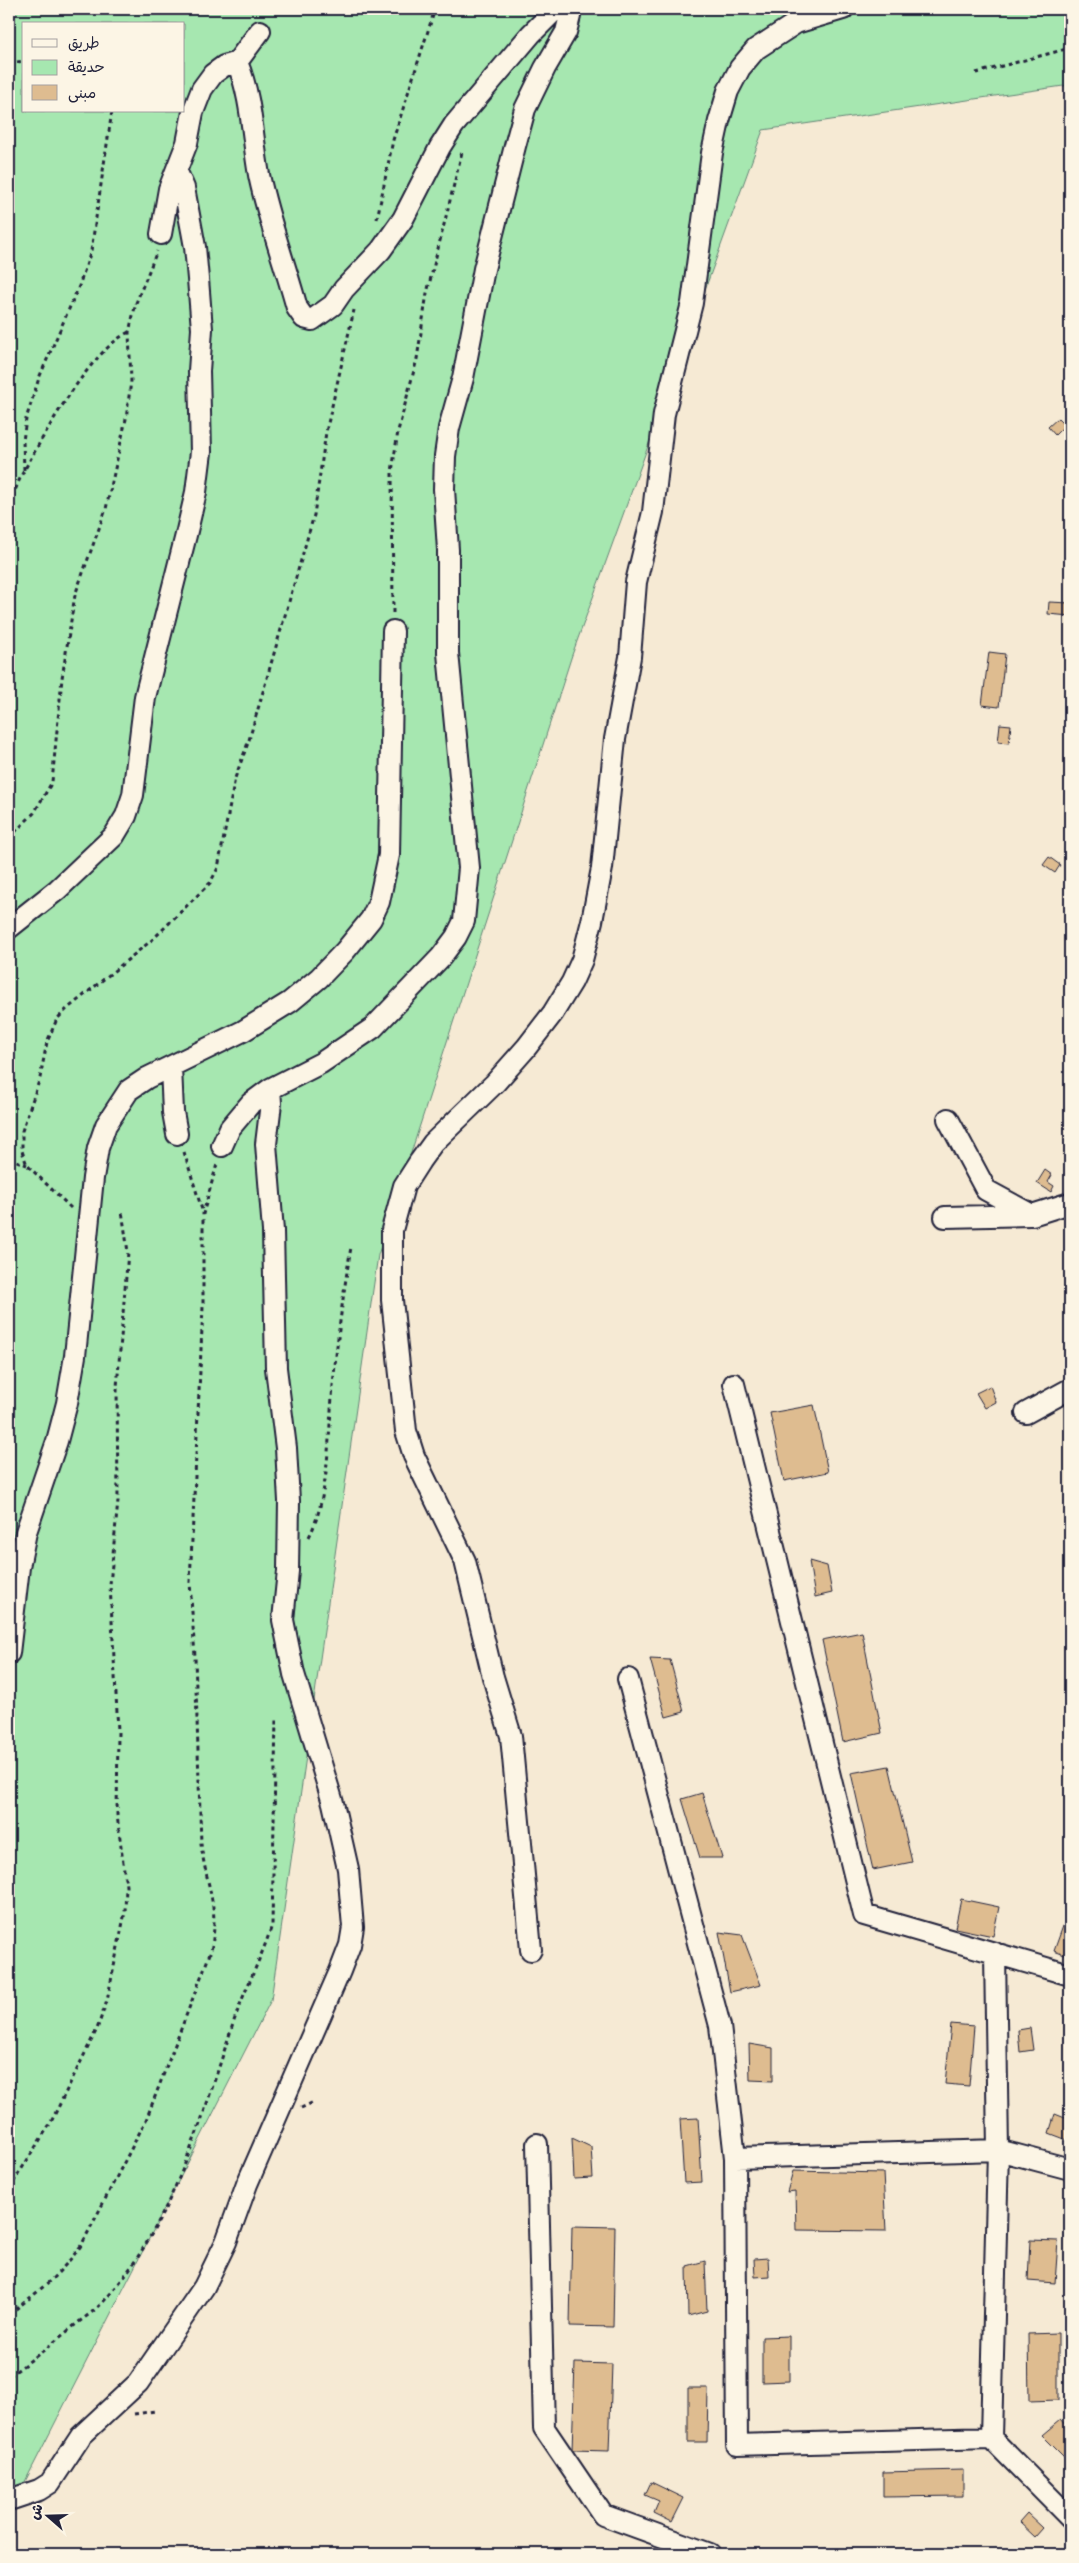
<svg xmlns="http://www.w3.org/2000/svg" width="1079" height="2563" viewBox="0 0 1079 2563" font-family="Sriracha,'Playpen Sans Arabic',sans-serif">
<rect width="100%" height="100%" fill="#f6ead4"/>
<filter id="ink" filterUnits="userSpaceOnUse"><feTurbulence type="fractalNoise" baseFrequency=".02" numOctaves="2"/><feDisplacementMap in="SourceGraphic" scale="10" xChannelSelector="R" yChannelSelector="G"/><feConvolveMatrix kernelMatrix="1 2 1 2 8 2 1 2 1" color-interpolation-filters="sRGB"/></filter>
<g filter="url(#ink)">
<path fill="#a6e7b0" stroke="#648476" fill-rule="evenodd" d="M 9,9 L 1070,9 L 1070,85 L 763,130 L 572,655 L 378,1255 L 271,2000 L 9,2513 ZM 24,24 L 184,24 L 184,111 L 24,111 Z"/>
<path fill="#debc90" stroke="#22223b" d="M 1058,418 L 1065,425 L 1055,435 L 1048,427 Z
M 1049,602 L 1070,603 L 1070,616 L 1048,614 Z
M 989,652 L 1005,654 L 999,707 L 982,705 Z
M 1000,724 L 1011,725 L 1009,743 L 998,742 Z
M 1049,857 L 1060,865 L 1055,873 L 1043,865 Z
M 1045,1170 L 1052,1175 L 1048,1182 L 1054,1186 L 1051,1192 L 1037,1183 Z
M 990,1386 L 996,1402 L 985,1408 L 976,1393 Z
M 814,1405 L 828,1472 L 784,1481 L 770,1413 Z
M 809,1561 L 827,1566 L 832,1593 L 815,1597 Z
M 862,1632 L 882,1733 L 843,1742 L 822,1640 Z
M 650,1659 L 670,1660 L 684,1712 L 666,1717 Z
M 889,1766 L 912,1862 L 873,1870 L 851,1773 Z
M 702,1793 L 722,1858 L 700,1858 L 682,1799 Z
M 961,1899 L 999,1907 L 993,1936 L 955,1928 Z
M 1067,1915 L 1070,1916 L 1070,1957 L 1054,1951 Z
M 719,1932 L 742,1935 L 761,1985 L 730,1992 Z
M 951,2024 L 974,2026 L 969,2086 L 945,2084 Z
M 1030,2028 L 1033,2050 L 1020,2052 L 1018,2030 Z
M 749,2044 L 773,2048 L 773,2081 L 750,2080 Z
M 1055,2114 L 1070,2120 L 1070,2141 L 1049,2133 Z
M 698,2118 L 702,2182 L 684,2183 L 680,2119 Z
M 572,2138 L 591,2147 L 593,2178 L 574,2179 Z
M 793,2171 L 883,2173 L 886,2231 L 796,2230 L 795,2191 L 787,2192 Z
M 572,2226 L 615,2227 L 613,2327 L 570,2326 Z
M 1030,2240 L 1058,2241 L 1055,2283 L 1028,2281 Z
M 768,2258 L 769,2276 L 755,2277 L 754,2259 Z
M 705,2261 L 707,2311 L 688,2316 L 687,2266 Z
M 1058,2333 L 1058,2400 L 1029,2401 L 1028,2334 Z
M 789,2336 L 789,2381 L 762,2382 L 762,2337 Z
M 575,2363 L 612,2364 L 609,2451 L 572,2450 Z
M 688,2388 L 708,2388 L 707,2442 L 688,2442 Z
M 1061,2419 L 1070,2429 L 1070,2463 L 1042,2435 Z
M 963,2470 L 963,2496 L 883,2497 L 883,2472 Z
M 651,2482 L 684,2498 L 672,2522 L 654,2513 L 659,2501 L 645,2495 Z
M 1027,2513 L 1043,2528 L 1035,2537 L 1019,2522 Z"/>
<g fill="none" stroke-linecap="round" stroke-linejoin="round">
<g stroke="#22223b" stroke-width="24">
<path id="street" d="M 237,62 C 252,98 252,136 259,175 C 268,219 285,264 297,308 L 304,318 L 312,320 L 333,305 L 344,289 L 381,250 L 403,219 L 440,147 L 454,125 L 531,34 L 556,9
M 161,234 L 169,189 L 187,143 L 193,112 L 202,89 L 213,74 L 224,66 L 237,62 L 260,31
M 9,928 L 57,890 L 114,836 L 126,816 L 133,795 L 145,697 L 186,535 L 196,492 L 201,452 L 199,371 L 202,329 L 198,279 L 195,247 L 184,188 L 177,172
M 171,1067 L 173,1112 L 177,1134
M 948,1119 L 986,1190 L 1032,1215 L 1070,1203
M 222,1146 L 230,1128 L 251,1103 L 270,1089 L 321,1063 L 373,1028 L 441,957 L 456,937 L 464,921 L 469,868 L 448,653 L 448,550 L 444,489 L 445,456 L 449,428 L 463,378 L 484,269 L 515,146 L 525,109 L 545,68 L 566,32 L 570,16 L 567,9
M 945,1217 L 1030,1215
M 734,1384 L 864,1915 L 1070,1975
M 1026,1413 L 1070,1389
M 9,1653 L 19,1567 L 26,1532 L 57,1441 L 67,1403 L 75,1356 L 93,1178 L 98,1148 L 106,1125 L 129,1090 L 147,1078 L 243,1031 L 290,1002 L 319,978 L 345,951 L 371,919 L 379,902 L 389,855 L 393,631
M 628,1679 L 720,2026 L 735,2158
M 531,1950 L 511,1736 L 493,1677 L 465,1561 L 414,1456 L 406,1431 L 392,1300 L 392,1230 L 404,1186 L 420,1161 L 433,1143 L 495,1083 L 526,1048 L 553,1013 L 572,982 L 582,960 L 592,921 L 602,868 L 615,739 L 630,657 L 636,582 L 653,512 L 664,414 L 692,303 L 712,153 L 719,121 L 728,91 L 740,68 L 756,49 L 796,23 L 843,9
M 995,1953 L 998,2150 L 1070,2169
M 537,2144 L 544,2428 L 603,2515 L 710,2554
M 991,2438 L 737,2445 L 735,2158 L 998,2150 L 991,2438 L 1070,2518
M 9,2500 L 39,2490 L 50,2483 L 81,2436 L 138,2383 L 204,2287 L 226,2242 L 247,2184 L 340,1971 L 350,1945 L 353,1927 L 348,1869 L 333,1803 L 294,1674 L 283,1620 L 288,1571 L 289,1501 L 286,1448 L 276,1368 L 273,1231 L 266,1144 L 271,1103 L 270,1089"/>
</g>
<path stroke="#22223b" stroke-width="3" stroke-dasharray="4 4" stroke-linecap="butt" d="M 9,63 L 24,61
M 976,73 L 1070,48
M 377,219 L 393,140 L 435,9
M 24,470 L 23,441 L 26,419 L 39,378 L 79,286 L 91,251 L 112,111
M 9,504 C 15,493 18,480 25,469 C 46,431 91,350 129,332
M 393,613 L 392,472 L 398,431 L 417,359 L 427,293 L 462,152
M 9,838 L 34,813 L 52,782 L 62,678 L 75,595 L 106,509 L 126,419 L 131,381 L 129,332 L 136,303 L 157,251
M 184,1152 L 203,1213
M 9,1158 L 27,1165
M 71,1208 L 27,1165 L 22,1151 L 22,1131 L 40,1078 L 47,1042 L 57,1019 L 67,1009 L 152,940 L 210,883 L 218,868 L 235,778 L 249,740 L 314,515 L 326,432 L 354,310
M 309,1537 C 327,1502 328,1449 331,1410 C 335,1356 342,1301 351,1247
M 301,2108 L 314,2102
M 9,2189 L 50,2124 L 97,2029 L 107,2001 L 125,1912 L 126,1886 L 117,1815 L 118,1731 L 110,1585 L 118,1501 L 117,1387 L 128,1252 L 122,1211
M 9,2314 C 36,2294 62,2273 82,2244 L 146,2120 L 211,1951 C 220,1906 206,1886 201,1844 L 195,1657 L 190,1582 L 203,1307 L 203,1214 L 217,1164
M 9,2376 C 32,2360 53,2343 75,2325 C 85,2317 96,2310 104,2301 C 172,2226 201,2121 232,2027 C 243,1992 261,1960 272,1925 L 276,1717
M 134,2414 L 156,2411"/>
<use href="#street" stroke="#fcf5e5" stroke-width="20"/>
</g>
</g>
<rect width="1079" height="2563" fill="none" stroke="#fcf5e5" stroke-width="30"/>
<rect x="15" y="15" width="1049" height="2533" fill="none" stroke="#22223b" stroke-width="2" filter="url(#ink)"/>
<rect x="22" y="22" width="162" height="90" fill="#fcf5e5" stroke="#a5a1a1"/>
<rect x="32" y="39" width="25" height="8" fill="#fcf5e5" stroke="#a5a1a1"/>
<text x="68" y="48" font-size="15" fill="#22223b">طريق</text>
<rect x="32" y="60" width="25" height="15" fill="#a6e7b0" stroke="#a5a1a1"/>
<text x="68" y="72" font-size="15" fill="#22223b">حديقة</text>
<rect x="32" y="85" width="25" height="15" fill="#debc90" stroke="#a5a1a1"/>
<text x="68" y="98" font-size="15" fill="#22223b">مبنى</text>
<g transform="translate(48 2516) rotate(290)" stroke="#fcf5e5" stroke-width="4" paint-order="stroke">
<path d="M0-4L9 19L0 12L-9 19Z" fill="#22223b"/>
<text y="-8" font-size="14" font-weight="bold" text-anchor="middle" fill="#22223b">ش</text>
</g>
</svg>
